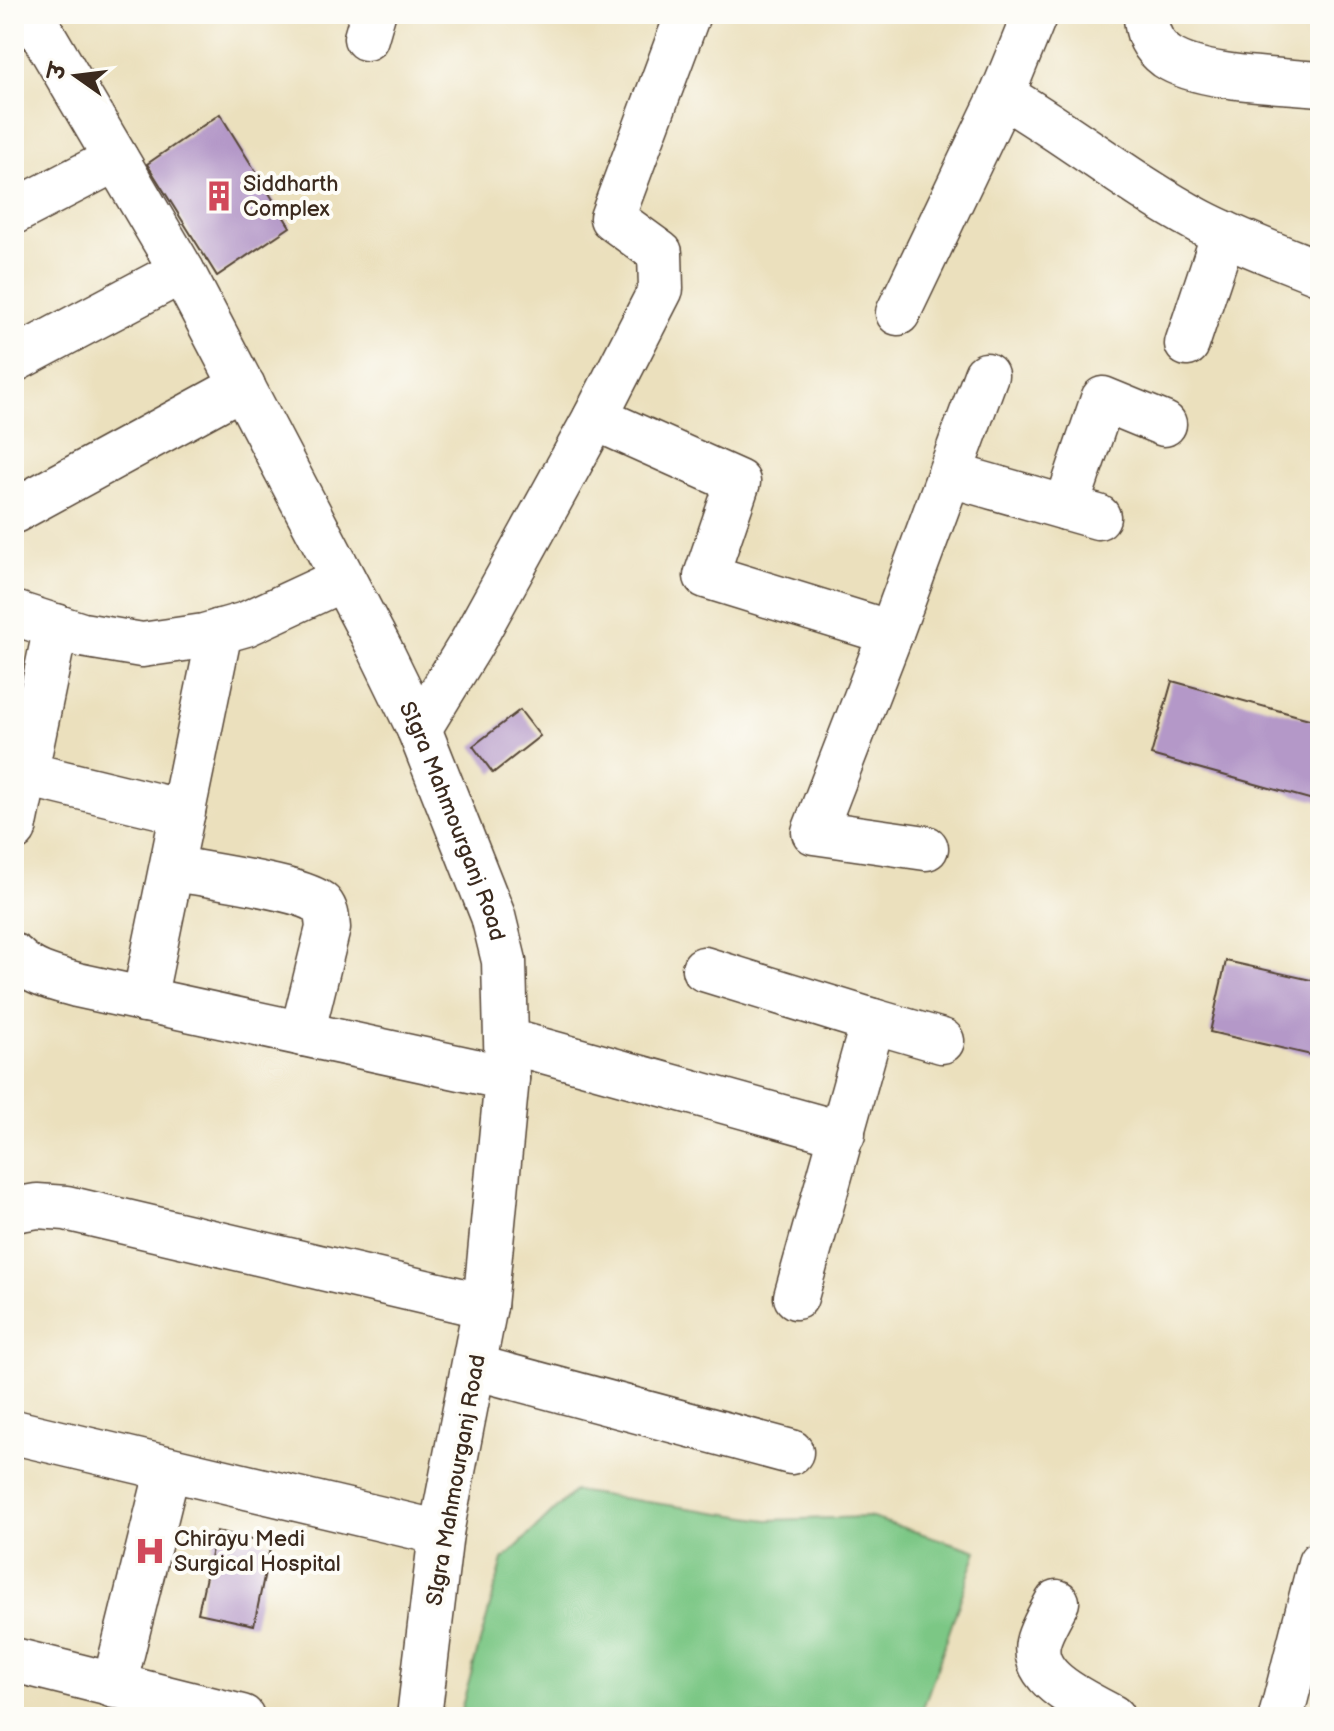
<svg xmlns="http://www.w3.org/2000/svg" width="1334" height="1731" viewBox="0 0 1334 1731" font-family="'Balsamiq Sans','Playpen Sans Deva',sans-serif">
<rect width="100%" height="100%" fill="#fdfcf7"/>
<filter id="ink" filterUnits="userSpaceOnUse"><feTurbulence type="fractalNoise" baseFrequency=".0125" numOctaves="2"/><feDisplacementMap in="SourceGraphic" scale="16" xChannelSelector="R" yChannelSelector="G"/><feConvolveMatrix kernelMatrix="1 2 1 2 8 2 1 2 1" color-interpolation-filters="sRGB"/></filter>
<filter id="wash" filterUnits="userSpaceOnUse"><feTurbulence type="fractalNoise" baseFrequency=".006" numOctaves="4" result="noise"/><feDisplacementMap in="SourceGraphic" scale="32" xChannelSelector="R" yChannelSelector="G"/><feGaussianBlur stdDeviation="1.8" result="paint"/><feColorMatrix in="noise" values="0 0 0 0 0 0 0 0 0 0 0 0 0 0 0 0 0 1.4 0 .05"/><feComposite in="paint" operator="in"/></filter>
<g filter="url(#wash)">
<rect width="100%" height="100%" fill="#ebe0bd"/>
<path fill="#7cc785" stroke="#5c7852" stroke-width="2" d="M 574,1491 L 768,1520 L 869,1517 L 977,1551 L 920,1717 L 459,1717 L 503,1560 Z"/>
<g id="blocks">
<path fill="#b498c8" d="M 220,114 L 290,227 L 217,276 L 147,164 Z
M 1172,681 L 1320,722 L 1320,802 L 1151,755 Z
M 520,710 L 540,736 L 493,773 L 473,746 Z
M 1226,961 L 1320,982 L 1320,1057 L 1210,1032 Z
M 216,1531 L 271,1543 L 254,1625 L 198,1613 Z"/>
</g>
</g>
<g filter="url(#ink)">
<use href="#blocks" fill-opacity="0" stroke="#554536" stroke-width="2"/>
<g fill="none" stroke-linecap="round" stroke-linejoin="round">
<g stroke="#554536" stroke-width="47">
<g id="minor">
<path id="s1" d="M 31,14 L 182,271 L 380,649 L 419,729 L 493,916 L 504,961 L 507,1078 L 485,1306 L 441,1533 L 419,1717"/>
<path d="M 1146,14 C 1146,32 1152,46 1167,57 C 1199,79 1280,80 1320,84"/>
<path d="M 366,38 L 373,14"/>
<path d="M 1002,95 C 1069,134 1130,184 1199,221 C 1237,241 1278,256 1318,272"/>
<path d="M 14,212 L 116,159"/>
<path d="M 898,313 L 1002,95 L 1035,14"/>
<path d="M 1187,344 L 1224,233"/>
<path d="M 14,360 L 182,271"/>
<path d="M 595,418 L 738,482 L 706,576 L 891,633 L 814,832 L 926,848"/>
<path d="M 951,475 L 1098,517"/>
<path d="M 1066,508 L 1103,399 L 1164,424"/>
<path d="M 14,511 L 243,386"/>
<path d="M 14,613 L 82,635 L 142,645 L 204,636 L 246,624 L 343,579"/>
<path d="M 891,633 L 986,375"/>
<path d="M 419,729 L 471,644 L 595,418 L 661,289 L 660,253 L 612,218 L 688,14"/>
<path d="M 26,774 L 183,812"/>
<path d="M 14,829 L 56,626"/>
<path d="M 172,868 C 199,874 305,888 321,904 C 327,911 327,919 328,928 L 302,1034"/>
<path d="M 14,956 C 31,974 55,979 77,985 L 507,1078"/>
<path d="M 704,969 L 873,1021 L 796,1297"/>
<path d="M 144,1000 L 220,631"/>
<path d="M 873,1021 L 942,1041"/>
<path d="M 508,1041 L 843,1134"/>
<path d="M 14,1210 L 37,1206 L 66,1208 L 485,1306"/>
<path d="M 474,1367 L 791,1452"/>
<path d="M 14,1432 L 441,1533"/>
<path d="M 1057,1602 C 1051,1613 1044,1625 1040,1636 C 1024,1678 1084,1701 1112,1717"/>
<path d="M 14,1660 L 242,1717"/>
<path d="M 114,1686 L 168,1469"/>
</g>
</g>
<g stroke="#554536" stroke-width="47">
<path id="major" d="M 1281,1717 L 1320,1563"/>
</g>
<use href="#minor" stroke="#fff" stroke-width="44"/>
<use href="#major" stroke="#fff" stroke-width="44"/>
</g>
</g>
<defs>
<g id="building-bare" transform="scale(2.4)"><path d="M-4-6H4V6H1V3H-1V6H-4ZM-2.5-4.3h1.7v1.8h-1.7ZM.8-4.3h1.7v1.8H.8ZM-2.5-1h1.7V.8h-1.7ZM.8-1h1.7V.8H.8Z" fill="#d1495b" stroke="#fdfcf7" stroke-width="2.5" paint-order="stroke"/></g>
<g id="hospital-bare" transform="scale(2.4)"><path d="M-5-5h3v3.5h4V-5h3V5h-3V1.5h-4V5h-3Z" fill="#d1495b" stroke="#fdfcf7" stroke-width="2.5" paint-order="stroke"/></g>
</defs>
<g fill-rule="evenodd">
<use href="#building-bare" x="219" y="196"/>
<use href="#hospital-bare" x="150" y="1551"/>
</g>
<g text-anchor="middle" stroke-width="8" stroke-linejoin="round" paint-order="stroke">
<g font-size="22" fill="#3b2a1e" stroke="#fdfcf7" text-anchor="start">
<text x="243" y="191">Siddharth<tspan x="243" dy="25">Complex</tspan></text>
<text x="174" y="1546">Chirayu Medi<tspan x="174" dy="25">Surgical Hospital</tspan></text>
</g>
<g font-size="22" fill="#3b2a1e" stroke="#fdfcf7">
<text dy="8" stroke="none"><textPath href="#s1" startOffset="912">SIgra Mahmourganj Road</textPath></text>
<text transform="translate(455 1480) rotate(-80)" y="8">SIgra Mahmourganj Road</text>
</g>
</g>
<rect width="1334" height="1731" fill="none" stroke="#fdfcf7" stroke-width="48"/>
<g transform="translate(76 76) rotate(284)" stroke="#fdfcf7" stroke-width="6" paint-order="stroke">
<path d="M0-6L14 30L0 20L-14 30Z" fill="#3b2a1e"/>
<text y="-12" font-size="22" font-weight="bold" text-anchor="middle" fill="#3b2a1e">उ</text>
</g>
</svg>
